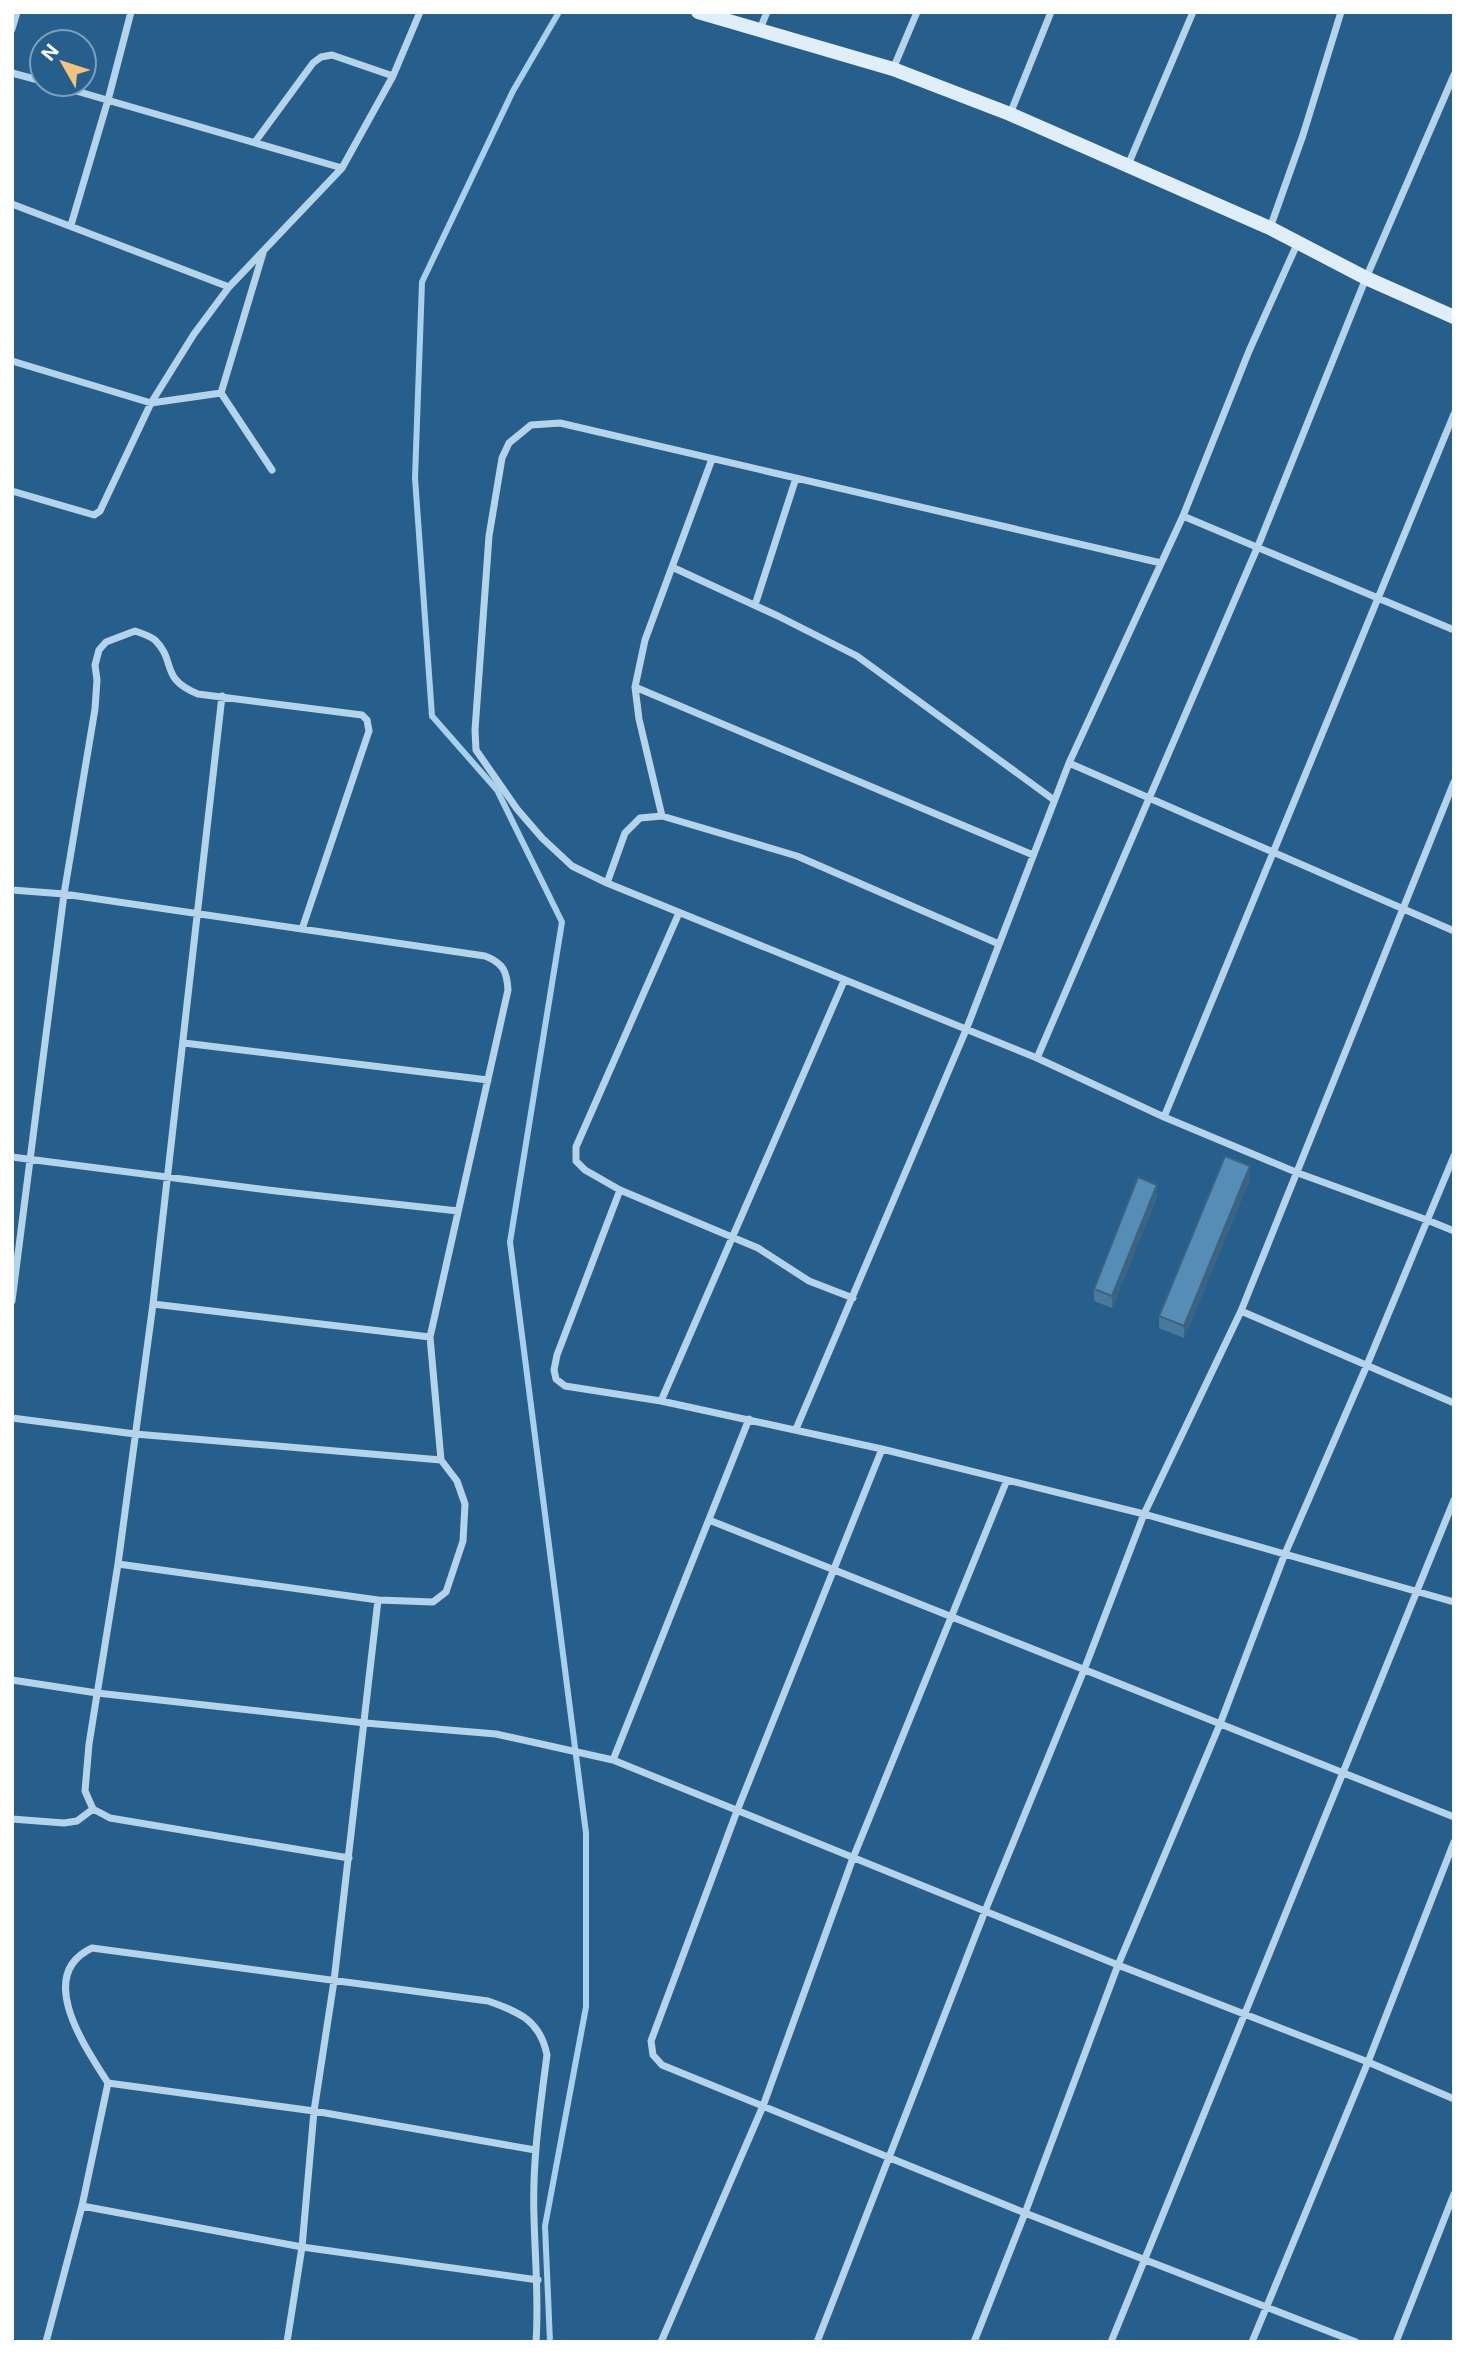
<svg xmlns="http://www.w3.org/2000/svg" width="1466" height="2354" viewBox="0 0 1466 2354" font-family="Inter,sans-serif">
<rect width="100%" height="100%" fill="#265f8c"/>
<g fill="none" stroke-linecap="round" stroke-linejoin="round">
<path stroke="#a9d0eb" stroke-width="6" d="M 550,2342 L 545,2226 L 586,2007 L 586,1833 L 510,1242 L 562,922 L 497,790 L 432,716 L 415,478 L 422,282 L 513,91 L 559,12"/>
<path stroke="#b5d4ea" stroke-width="7" d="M 12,29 L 17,12
M 760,29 L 767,12
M 893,69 L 917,12
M 12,73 L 42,81
M 52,84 L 342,168
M 1010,114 L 1051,12
M 255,142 L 313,63 L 321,57 L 332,55 L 393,76
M 1128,165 L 1193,12
M 12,204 L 229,287
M 71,225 L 108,100 L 131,12
M 1270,228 L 1303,135 L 1341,12
M 12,361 L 151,403 L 221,393
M 221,393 L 263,253
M 221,393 L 272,470
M 12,491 L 94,515 L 100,511 L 151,403 L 194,334 L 229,287 L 342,168 L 393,76 L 420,12
M 1183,516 L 1454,630
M 1161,563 L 560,423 L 531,425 L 509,443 L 502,458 L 489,536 L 475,730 L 476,750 L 517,809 L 542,838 L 572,866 L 607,883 L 1037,1058 L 1164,1117 L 1298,1173 L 1427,1220 L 1454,1231
M 672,567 L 778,616 L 857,656 L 1054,800
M 755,605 L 796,478
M 635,687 L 1033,855
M 222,696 L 153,1304 L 118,1564 L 89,1744 L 85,1791 L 93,1809 L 110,1818 L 349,1858
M 1069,763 L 1454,931
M 662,816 L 639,719 L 635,687 L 645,640 L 712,459
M 607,883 L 625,833 L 640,818 L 662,816 L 797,856 L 999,944
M 12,890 L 64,894 L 485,956 C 503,963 507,971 508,990 L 430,1337 L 441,1460 L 457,1481 L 465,1504 L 463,1541 L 446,1592 L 433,1602 L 378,1600
M 679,913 L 576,1147 L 576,1161 L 585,1170 L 620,1190 L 758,1248 L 809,1281 L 853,1298
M 184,1043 L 488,1080
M 1037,1058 L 1258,546 L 1366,278 L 1454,75
M 1164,1117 L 1454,414
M 12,1157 L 276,1191 L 458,1211
M 620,1190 L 557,1355 L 554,1370 L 556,1379 L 565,1386 L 661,1401 L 882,1449 L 1144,1514 L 1454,1602
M 12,1301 L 64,894 L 95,709 L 97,680 L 95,665 L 99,650 L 106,642 L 135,631 C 141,633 150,636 155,640 C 177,662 159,678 198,694 L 362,715 L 367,720 L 369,731 L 302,929
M 153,1304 L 430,1337
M 1241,1311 L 1454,1403
M 661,1401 L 844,981
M 12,1418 L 135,1434 L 441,1460
M 796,1429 L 966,1030 L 1069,763 L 1183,516 L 1249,351 L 1298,242
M 882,1449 L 737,1811 L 651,2041 L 653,2055 L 662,2065 L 1025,2213 L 1356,2342
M 709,1520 L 1454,1817
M 118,1564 L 378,1600 L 334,1981 L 314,2111 L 302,2247 L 287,2342
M 12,1680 L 97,1693 L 365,1723 L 496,1734 L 613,1760 L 1118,1965 L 1368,2062 L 1454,2099
M 613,1760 L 749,1419
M 12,1819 L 64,1823 L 77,1821 L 93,1809
M 108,2083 L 314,2111 L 535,2150
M 82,2206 L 302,2247 L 538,2280
M 46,2342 L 82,2206 L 108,2083 C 86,2048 34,1975 92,1948 L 488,2001 C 519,2012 540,2020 547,2055 C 540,2109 532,2162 534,2217 C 535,2259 539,2300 536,2342
M 661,2342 L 763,2106 L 853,1858 L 1007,1480
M 817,2342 L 985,1911 L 1084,1670 L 1144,1514 L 1241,1311 L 1454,782
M 974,2342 L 1025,2213 L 1118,1965 L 1220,1724 L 1284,1556 L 1367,1365 L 1454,1156
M 1111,2342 L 1454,1500
M 1252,2342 L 1368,2062 L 1454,1842
M 1396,2342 L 1454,2194"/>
<path stroke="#e0eef9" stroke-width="14" d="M 698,12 L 893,69 L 1010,114 L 1270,228 L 1366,278 L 1454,317"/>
</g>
<path fill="#4a799d" d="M 1250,1179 L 1184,1338 L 1159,1328 L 1159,1316 Z
M 1157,1197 L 1112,1308 L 1094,1301 L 1094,1289 Z"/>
<path fill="#3c6380" d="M 1250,1166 L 1250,1179 L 1184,1338 L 1184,1326 Z
M 1157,1185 L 1157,1197 L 1112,1308 L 1112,1296 Z"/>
<path fill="#568db7" stroke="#3c6380" stroke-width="2" d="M 1225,1156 L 1250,1166 L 1184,1326 L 1159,1316 Z
M 1138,1177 L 1157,1185 L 1112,1296 L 1094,1289 Z"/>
<rect width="1466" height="2354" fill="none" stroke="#ffffff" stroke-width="28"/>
<g transform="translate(63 63) rotate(309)"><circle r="33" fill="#265f8c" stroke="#7d9fba" stroke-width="2"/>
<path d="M0-5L12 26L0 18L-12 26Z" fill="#f4c27a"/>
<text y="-10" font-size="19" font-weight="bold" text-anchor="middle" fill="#ffffff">N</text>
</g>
</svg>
